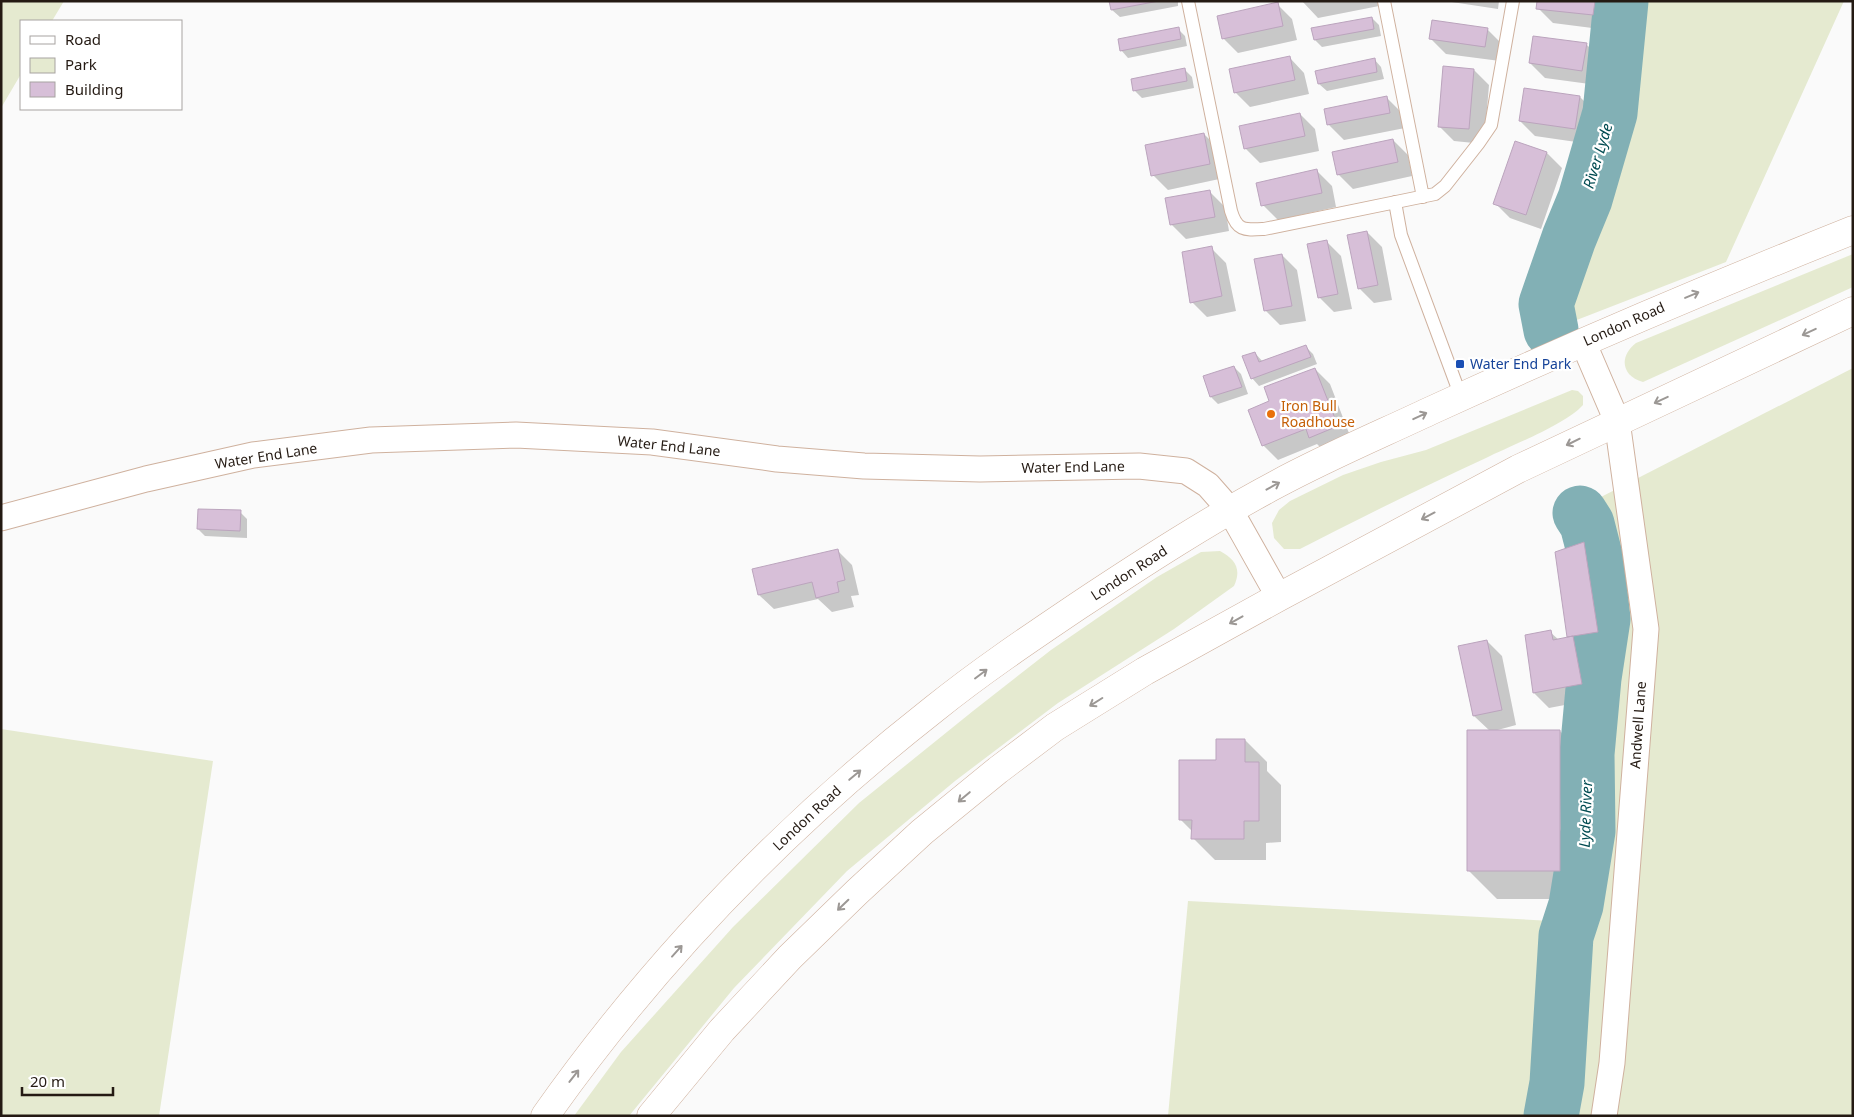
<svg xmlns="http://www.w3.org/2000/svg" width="1854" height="1117" viewBox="0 0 1854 1117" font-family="'Noto Sans',sans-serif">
<rect width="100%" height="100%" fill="#fafafa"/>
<path fill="#e5ead0" d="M 1,1 L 64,1 L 52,21 L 21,21 L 21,74 L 1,108 Z
M 1619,1 L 1844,1 L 1726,262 L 1551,330 L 1546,304 L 1610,113 Z
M 1853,254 L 1853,287 L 1643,382 C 1621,376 1619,356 1636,343 Z
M 1853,368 L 1853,1116 L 1168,1116 L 1188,901 L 1590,923 L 1601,497 Z
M 1572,390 L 1578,391 L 1583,396 L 1583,405 C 1565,425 1512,445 1486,458 C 1423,487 1362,517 1300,549 L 1284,549 L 1274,538 L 1272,523 L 1279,510 L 1290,501 L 1343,475 L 1381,462 L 1426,450 Z
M 1220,551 C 1235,559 1242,569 1234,586 L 1174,629 L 1058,703 L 955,781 L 847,871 L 734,988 L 629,1116 L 574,1116 L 621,1052 L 733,927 L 859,803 L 973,711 L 1051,650 L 1157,577 L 1201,552 Z
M 1,729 L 213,761 L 159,1116 L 1,1116 Z"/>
<path fill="#0003" fill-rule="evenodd" d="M 1111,1 L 1178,1 L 1178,6 L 1120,17 L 1112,10 Z
M 1302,1 L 1378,1 L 1379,6 L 1318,18 Z
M 1445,1 L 1499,1 L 1498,9 Z
M 1538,1 L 1607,1 L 1611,5 L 1608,30 L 1553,23 L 1538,8 Z
M 1277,4 L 1292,19 L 1297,40 L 1238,53 L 1223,38 Z
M 1372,18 L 1379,25 L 1381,36 L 1322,47 L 1315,40 Z
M 1178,29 L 1185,36 L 1187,46 L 1128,58 L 1121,50 Z
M 1487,29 L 1502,44 L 1500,61 L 1446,54 L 1431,39 Z
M 1586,44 L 1601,59 L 1597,85 L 1545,78 L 1530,63 Z
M 1290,58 L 1304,73 L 1309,94 L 1250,107 L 1235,92 Z
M 1374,59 L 1381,67 L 1384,79 L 1327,91 L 1319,84 Z
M 1185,70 L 1192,77 L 1194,88 L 1142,98 L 1135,91 L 1132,80 Z
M 1474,70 L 1489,85 L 1484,144 L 1454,141 L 1439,126 Z
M 1580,97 L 1595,112 L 1590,144 L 1535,136 L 1520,121 Z
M 1387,98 L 1402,113 L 1405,128 L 1344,140 L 1329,125 L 1326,110 Z
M 1300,114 L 1315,129 L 1319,151 L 1260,163 L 1245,148 Z
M 1204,134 L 1219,149 L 1224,178 L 1168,190 L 1153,175 Z
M 1393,140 L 1408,155 L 1412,176 L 1353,189 L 1338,174 Z
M 1547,153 L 1562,168 L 1541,229 L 1510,218 L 1495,203 Z
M 1317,171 L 1332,186 L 1336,207 L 1278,220 L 1263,205 Z
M 1210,192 L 1225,207 L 1229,231 L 1186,239 L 1171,224 Z
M 1367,232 L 1382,247 L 1392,300 L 1374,303 L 1359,288 Z
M 1326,241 L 1341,256 L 1352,309 L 1334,312 L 1319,297 Z
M 1211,248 L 1226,263 L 1236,311 L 1207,317 L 1192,302 Z
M 1282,255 L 1297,270 L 1306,321 L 1280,325 L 1265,310 Z
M 1306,347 L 1313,354 L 1317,364 L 1259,386 L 1252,378 L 1255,353 L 1263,362 Z
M 1234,367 L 1241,374 L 1248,394 L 1218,404 L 1211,397 Z
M 1315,369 L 1330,384 L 1352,441 L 1325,452 L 1317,444 L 1278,460 L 1263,445 L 1271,402 Z
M 240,512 L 247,519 L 247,538 L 205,536 L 198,529 Z
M 1584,543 L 1599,558 L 1613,646 L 1587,650 L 1596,699 L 1549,708 L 1534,693 L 1550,632 L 1559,640 L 1568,638 L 1556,553 ZM 1575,653 L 1577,653 L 1584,690 L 1582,690 Z
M 838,551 L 852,565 L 859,595 L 851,596 L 854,607 L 832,612 L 818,599 L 774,609 L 759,595 Z
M 1487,641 L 1502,656 L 1516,725 L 1494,731 L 1560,731 L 1588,760 L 1589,899 L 1497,899 L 1469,871 L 1490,731 L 1474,716 L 1460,647 Z
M 1245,740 L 1267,762 L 1267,771 L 1281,785 L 1281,842 L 1266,843 L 1266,860 L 1215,860 L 1193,838 L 1193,832 L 1180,819 L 1217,761 Z"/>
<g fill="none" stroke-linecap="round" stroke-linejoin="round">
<path stroke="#82b0b5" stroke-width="55" d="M 1551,330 L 1546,304 L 1569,238 L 1585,199 L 1610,113 L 1621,1
M 1551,1116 L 1557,1083 L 1566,936 L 1576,905 L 1588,831 L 1587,754 L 1594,678 L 1603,619 L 1597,563 L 1587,524 L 1580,513"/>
</g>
<path fill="#d7bfd8" stroke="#bba4bd" d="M 1109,1 L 1159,1 L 1111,10 Z
M 1537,1 L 1595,1 L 1593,15 L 1536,9 Z
M 1278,2 L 1283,26 L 1222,39 L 1217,16 Z
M 1372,17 L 1374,29 L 1314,40 L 1311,28 Z
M 1432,20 L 1488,28 L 1485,47 L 1429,39 Z
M 1179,27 L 1181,39 L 1120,51 L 1118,39 Z
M 1533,36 L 1587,43 L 1582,71 L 1529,63 Z
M 1290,56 L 1295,80 L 1234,93 L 1229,69 Z
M 1375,58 L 1377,72 L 1318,84 L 1315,71 Z
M 1443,66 L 1474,69 L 1469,129 L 1438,127 Z
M 1185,68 L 1187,81 L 1133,91 L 1131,79 Z
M 1524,88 L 1580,96 L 1575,129 L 1519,121 Z
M 1387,96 L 1390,113 L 1327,125 L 1324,109 Z
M 1300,113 L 1305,136 L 1244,149 L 1239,126 Z
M 1204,133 L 1210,164 L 1151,176 L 1145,145 Z
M 1393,139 L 1398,162 L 1337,175 L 1332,152 Z
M 1515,141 L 1547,152 L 1526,215 L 1493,204 Z
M 1317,169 L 1322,193 L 1261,206 L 1256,183 Z
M 1210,190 L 1215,217 L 1170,225 L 1165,198 Z
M 1367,231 L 1378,285 L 1358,289 L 1347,235 Z
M 1327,240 L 1338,294 L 1318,298 L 1307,244 Z
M 1212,246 L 1222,296 L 1190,303 L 1182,252 Z
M 1282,254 L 1292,306 L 1264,311 L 1254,259 Z
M 1306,345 L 1311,357 L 1251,379 L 1242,356 L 1255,352 L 1259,362 Z
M 1234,366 L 1242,387 L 1210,397 L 1203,376 Z
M 1315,368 L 1338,426 L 1309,438 L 1306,429 L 1262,446 L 1248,410 L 1269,401 L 1264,387 Z
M 198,509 L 241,510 L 240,531 L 197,529 Z
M 1584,542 L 1598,632 L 1567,637 L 1555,552 Z
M 838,549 L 845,580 L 837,582 L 839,592 L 816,598 L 812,582 L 758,595 L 752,569 Z
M 1551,630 L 1553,640 L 1573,636 L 1582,684 L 1533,693 L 1525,635 Z
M 1487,640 L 1502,710 L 1473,716 L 1458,646 Z
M 1467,730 L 1560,730 L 1560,871 L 1467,871 Z
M 1216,739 L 1245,739 L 1245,762 L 1259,762 L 1259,821 L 1244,821 L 1244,839 L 1191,839 L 1192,820 L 1179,820 L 1179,760 L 1216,760 Z"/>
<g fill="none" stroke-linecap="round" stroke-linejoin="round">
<g stroke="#cfb19e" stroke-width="14">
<path id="lane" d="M 1188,1 L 1231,211 C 1237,231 1244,230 1264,229 L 1435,194 L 1445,186 L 1478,144 L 1491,125 L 1513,1
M 1384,1 L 1423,197
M 1395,202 L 1401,235 L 1461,397"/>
</g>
<g stroke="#cfb19e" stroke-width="27">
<path id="street" d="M 1583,342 L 1617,421 L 1646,629 L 1612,1063 L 1604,1116
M 1,518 L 146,479 L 253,455 L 371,440 L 516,435 L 652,442 L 777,459 L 864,466 L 980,469 L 1139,466 L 1186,471 L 1208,485 L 1230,510 L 1279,597"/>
</g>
<g stroke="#cfb19e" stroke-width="29">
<path id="primary" d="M 545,1116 C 653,963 786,825 934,709 C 980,672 1029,639 1078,606 C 1143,563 1209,520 1277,484 C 1327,457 1379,435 1430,411 C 1569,347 1710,287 1853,230
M 651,1116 L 722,1030 L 790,957 L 857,892 L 922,832 L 998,770 L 1055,727 L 1145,671 L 1279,597 L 1518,469 L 1853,311"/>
</g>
<use href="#lane" stroke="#fff" stroke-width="12"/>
<use href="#street" stroke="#fff" stroke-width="25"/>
<use href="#primary" stroke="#fff" stroke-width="28"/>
</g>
<defs><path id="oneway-shaft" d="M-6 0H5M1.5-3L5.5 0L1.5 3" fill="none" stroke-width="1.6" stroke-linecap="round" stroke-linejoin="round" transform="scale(1.25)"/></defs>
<g stroke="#9c9895">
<use href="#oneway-shaft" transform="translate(1692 295) rotate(-23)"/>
<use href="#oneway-shaft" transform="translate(1809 332) rotate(155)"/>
<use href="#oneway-shaft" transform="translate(1661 400) rotate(155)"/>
<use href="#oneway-shaft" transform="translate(1420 416) rotate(-25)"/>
<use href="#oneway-shaft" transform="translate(1573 442) rotate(154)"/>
<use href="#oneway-shaft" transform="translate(1273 486) rotate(-29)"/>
<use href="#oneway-shaft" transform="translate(1428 516) rotate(152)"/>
<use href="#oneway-shaft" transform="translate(1236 620) rotate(151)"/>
<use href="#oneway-shaft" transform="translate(981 674) rotate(-37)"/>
<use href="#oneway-shaft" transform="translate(1096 702) rotate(148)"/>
<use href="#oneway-shaft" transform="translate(855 775) rotate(-40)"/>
<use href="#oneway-shaft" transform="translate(964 797) rotate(140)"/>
<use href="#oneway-shaft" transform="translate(843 905) rotate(136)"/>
<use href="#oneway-shaft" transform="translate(677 951) rotate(-48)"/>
<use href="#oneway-shaft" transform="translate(574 1076) rotate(-52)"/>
</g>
<rect fill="#1a4fb4" stroke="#fff" stroke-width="2" x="1455" y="359" width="10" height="10" rx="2.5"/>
<circle fill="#e8710a" stroke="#fff" stroke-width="2" cx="1271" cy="414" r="5"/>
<g text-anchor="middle" stroke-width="4.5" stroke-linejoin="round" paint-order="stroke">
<g font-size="14" fill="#241a13" stroke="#fff">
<text transform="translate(1624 324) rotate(-24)" y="5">London Road</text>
<text transform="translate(669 446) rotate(6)" y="5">Water End Lane</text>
<text transform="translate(266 456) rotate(-9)" y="5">Water End Lane</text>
<text transform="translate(1073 467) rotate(-1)" y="5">Water End Lane</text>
<text transform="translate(1129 573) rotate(-33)" y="5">London Road</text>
<text transform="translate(1638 725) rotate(-86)" y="5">Andwell Lane</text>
<text transform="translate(807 818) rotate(-43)" y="5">London Road</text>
</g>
<g font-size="14" fill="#164399" stroke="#fff" text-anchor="start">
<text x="1470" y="369">Water End Park</text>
</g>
<g font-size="14" fill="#c56008" stroke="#fff" text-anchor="start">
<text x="1281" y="411">Iron Bull<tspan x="1281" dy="16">Roadhouse</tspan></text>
</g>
<g font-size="15" font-style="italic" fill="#014b51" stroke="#fff">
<text transform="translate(1598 156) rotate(-73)" y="5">River Lyde</text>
<text transform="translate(1586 814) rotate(-88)" y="5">Lyde River</text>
</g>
</g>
<rect width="1854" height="1117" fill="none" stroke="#241a13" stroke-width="5"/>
<rect x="20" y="20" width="162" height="90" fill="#ffffff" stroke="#a7a3a1"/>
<rect x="30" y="36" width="25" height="8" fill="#ffffff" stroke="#a7a3a1"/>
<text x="65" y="45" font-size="15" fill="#241a13">Road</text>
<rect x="30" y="58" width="25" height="15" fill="#e5ead0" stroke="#a7a3a1"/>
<text x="65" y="70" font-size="15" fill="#241a13">Park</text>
<rect x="30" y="82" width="25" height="15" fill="#d7bfd8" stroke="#a7a3a1"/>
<text x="65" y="95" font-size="15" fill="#241a13">Building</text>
<path d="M22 1087v8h91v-8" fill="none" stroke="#241a13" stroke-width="2.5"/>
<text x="30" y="1087" font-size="15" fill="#241a13" stroke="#ffffff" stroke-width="4" paint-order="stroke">20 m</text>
</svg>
